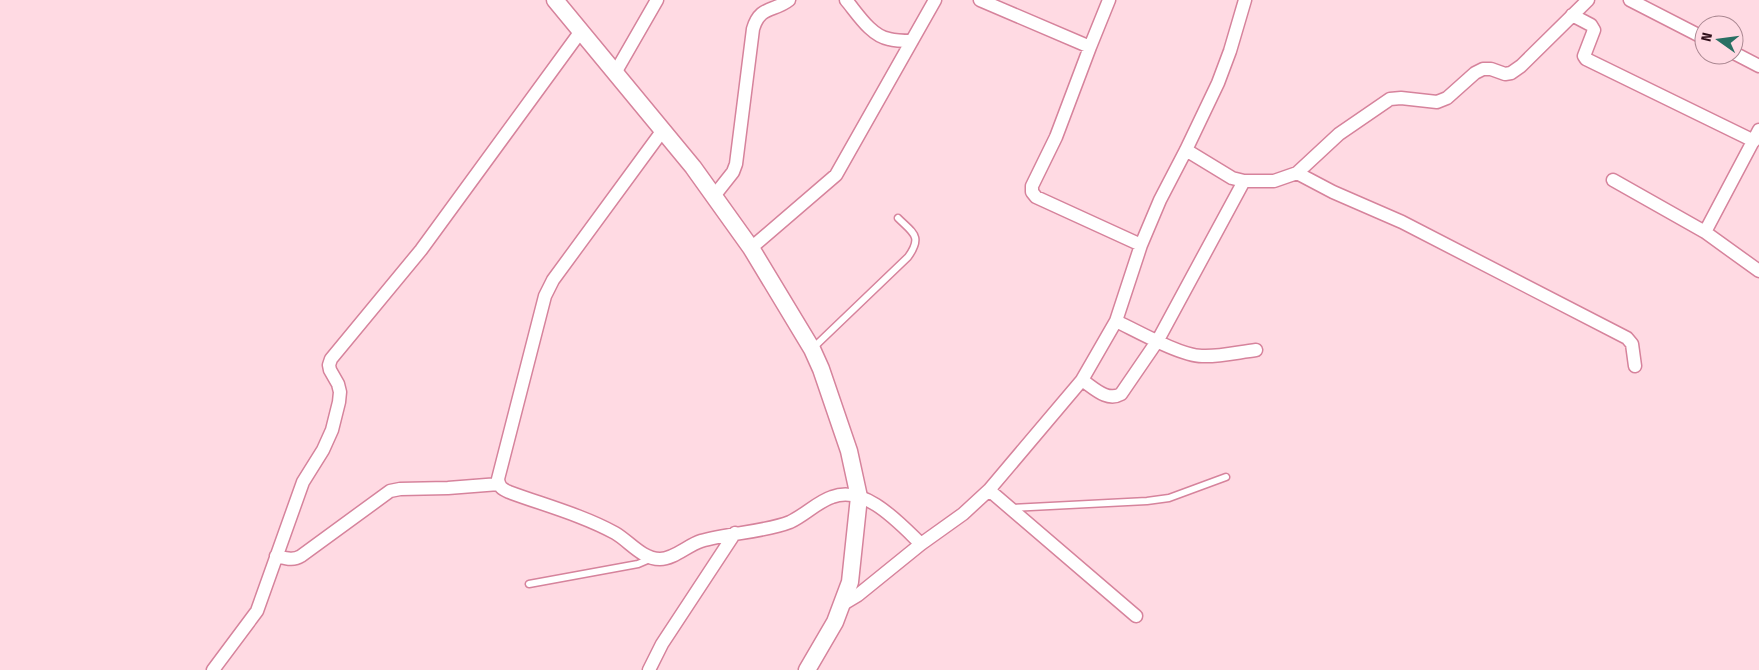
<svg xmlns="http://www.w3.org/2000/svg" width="1759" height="670" viewBox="0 0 1759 670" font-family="'Fira Sans Condensed',sans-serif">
<rect width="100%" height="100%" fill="#ffdae3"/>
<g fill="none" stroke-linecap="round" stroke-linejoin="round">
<g stroke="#d6839c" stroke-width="9">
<path id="service" d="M 812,349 L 908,257 C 923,236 913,233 898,218
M 1011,508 L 1147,501 L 1169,498 L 1226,477
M 529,584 L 638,564 L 652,558"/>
</g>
<g stroke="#d6839c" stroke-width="15">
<path id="minor" d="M 846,0 C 857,13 871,36 889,39 C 896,41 905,41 912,41
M 980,0 L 1090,47 L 1056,137 L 1032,186 L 1032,192 L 1036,197 L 1141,245
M 1630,0 L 1704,38
M 1572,15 L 1591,25 L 1594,30 L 1584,56 L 1586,59 L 1754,141
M 1090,47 L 1109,0
M 1734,53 L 1759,66
M 615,73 L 657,0
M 663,130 L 553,280 L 545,296 L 498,479 C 499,487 502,489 509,492 C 544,505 582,515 615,533 C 629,541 642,559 660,559 C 674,559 688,545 701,541 C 728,533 765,532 790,522 C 805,515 817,502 832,497 C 865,484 900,524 921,544
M 1186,150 L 1232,178 L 1244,181 L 1274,181 L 1297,173 L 1339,134 L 1390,99 L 1401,98 L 1437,102 L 1447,98 L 1475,73 L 1483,69 L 1491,69 L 1505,74 L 1511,73 L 1521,66 L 1588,0
M 1297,173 L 1333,192 L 1402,222 L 1627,338 L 1632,344 L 1635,366
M 1613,180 L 1705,232 L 1759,271
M 714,196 L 733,172 L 736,164 L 753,29 C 760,5 774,12 789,0
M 1705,232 L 1759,130
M 751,248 L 836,175 L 935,0
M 1116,321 C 1137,331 1181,356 1202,356 C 1219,357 1239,352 1256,350
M 1082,380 C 1094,388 1107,402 1121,394 L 1158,340 L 1244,181
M 989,490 L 1136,616
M 276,556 C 285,558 293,561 301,556 L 390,491 L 400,489 L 448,488 L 499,484
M 843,604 L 858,595 L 921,544 L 963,514 L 989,490 L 1082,380 L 1116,321 L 1141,245 L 1160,200 L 1186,150 L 1218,83 L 1230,51 L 1245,0
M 213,670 L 257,611 L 303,482 L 323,450 L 332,430 L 339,402 L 340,392 L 338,384 L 330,370 L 329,365 L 331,359 L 421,250 L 581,31
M 649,670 L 662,644 L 735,533"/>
</g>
<g stroke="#d6839c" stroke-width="19">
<path id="tertiary" d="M 555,0 L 693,167 L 751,248 L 812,349 L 821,369 L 849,451 L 859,497 L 850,582 L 835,622 L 807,670"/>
</g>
<use href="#service" stroke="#fff" stroke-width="6"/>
<use href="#minor" stroke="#fff" stroke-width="12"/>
<use href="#tertiary" stroke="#fff" stroke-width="16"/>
</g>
<g transform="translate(1719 40) rotate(284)"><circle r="24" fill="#ffdae3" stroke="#ab8892"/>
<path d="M0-4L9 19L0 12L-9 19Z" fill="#296f63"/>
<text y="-8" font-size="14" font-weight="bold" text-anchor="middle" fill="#2e0e19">N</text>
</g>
</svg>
